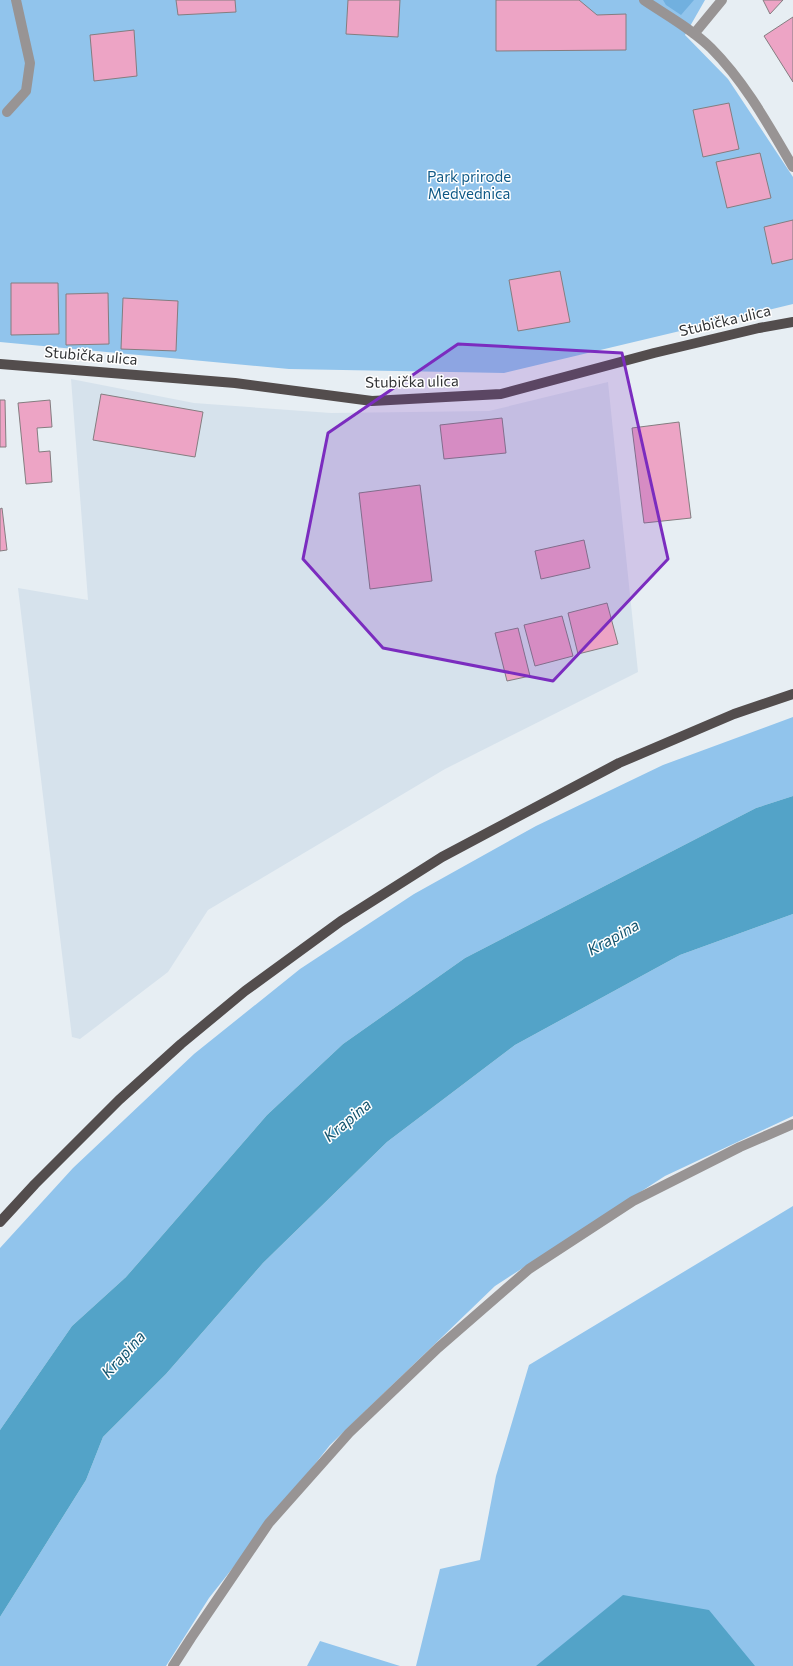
<svg xmlns="http://www.w3.org/2000/svg" width="793" height="1666" viewBox="0 0 793 1666" font-family="Commissioner,sans-serif">
<rect width="100%" height="100%" fill="#e7eef3"/>
<path fill="#d6e2ec" d="M 71,379 L 194,403 L 331,413 L 489,411 L 608,382 L 638,672 L 445,769 L 208,910 L 168,972 L 80,1039 L 72,1037 L 18,588 L 88,600 Z"/>
<path fill="#91c4ec" d="M 0,0 L 705,0 L 685,35 L 728,79 L 793,177 L 793,304 L 504,373 L 289,369 L 0,342 Z
M 793,717 L 793,796 L 756,808 L 465,958 L 343,1044 L 267,1115 L 126,1277 L 72,1326 L 0,1430 L 0,1248 L 73,1168 L 194,1054 L 300,969 L 414,894 L 536,826 L 663,765 Z
M 793,914 L 793,1116 L 665,1176 L 495,1286 L 330,1445 L 209,1598 L 166,1666 L 0,1666 L 0,1617 L 86,1480 L 103,1437 L 166,1374 L 263,1263 L 387,1142 L 515,1045 L 680,955 Z
M 793,1206 L 793,1666 L 416,1666 L 440,1569 L 480,1560 L 496,1476 L 529,1365 Z
M 320,1641 L 400,1666 L 307,1666 Z"/>
<path fill="#71b0df" d="M 663,0 L 694,0 L 681,15 L 666,5 Z"/>
<path fill="#53a3c8" d="M 793,796 L 793,914 L 680,955 L 515,1045 L 387,1142 L 263,1263 L 166,1374 L 103,1437 L 86,1480 L 0,1617 L 0,1430 L 72,1326 L 126,1277 L 267,1115 L 343,1044 L 465,958 L 756,808 Z
M 623,1595 L 709,1610 L 755,1666 L 536,1666 Z"/>
<path fill="#eda4c5" stroke="#847d80" d="M 176,0 L 235,0 L 236,12 L 178,15 Z
M 348,0 L 400,0 L 398,37 L 346,34 Z
M 496,0 L 579,0 L 597,15 L 626,14 L 626,50 L 496,51 Z
M 763,0 L 783,0 L 770,14 Z
M 793,17 L 793,82 L 764,36 Z
M 134,30 L 137,76 L 94,81 L 90,35 Z
M 729,103 L 739,149 L 703,157 L 693,110 Z
M 760,153 L 771,198 L 727,208 L 716,162 Z
M 793,220 L 793,259 L 772,264 L 764,227 Z
M 560,271 L 570,322 L 518,331 L 509,280 Z
M 11,283 L 58,283 L 59,334 L 11,335 Z
M 108,293 L 109,344 L 66,345 L 66,294 Z
M 123,298 L 178,301 L 176,351 L 121,349 Z
M 101,394 L 203,412 L 195,457 L 93,440 Z
M 0,400 L 5,400 L 6,447 L 0,447 Z
M 50,400 L 52,427 L 37,428 L 39,452 L 50,451 L 52,482 L 26,484 L 18,403 Z
M 502,418 L 506,453 L 444,459 L 440,425 Z
M 679,422 L 691,518 L 644,523 L 632,428 Z
M 420,485 L 432,581 L 370,589 L 359,493 Z
M 2,508 L 7,550 L 0,551 L 0,509 Z
M 584,540 L 590,568 L 541,579 L 535,551 Z
M 607,603 L 618,644 L 578,654 L 568,613 Z
M 562,616 L 573,656 L 535,666 L 524,625 Z
M 518,628 L 530,676 L 507,681 L 495,633 Z"/>
<g fill="none" stroke-linecap="round" stroke-linejoin="round">
<path stroke="#989494" stroke-width="10" d="M 644,0 C 666,15 692,29 711,48 C 745,82 769,126 793,167
M 694,34 L 722,0
M 7,112 L 26,91 L 30,63 L 16,0
M 173,1666 L 191,1638 L 269,1523 L 349,1433 L 438,1348 L 529,1269 L 633,1201 L 740,1147 L 793,1124"/>
<path stroke="#534d4d" stroke-width="10" d="M 0,364 L 235,383 L 372,401 L 501,394 L 654,353 L 759,328 L 793,322
M 0,1222 L 35,1184 L 119,1100 L 181,1044 L 245,991 L 341,921 L 442,857 L 619,763 L 734,714 L 793,694"/>
</g>
<path fill="#7b2cbf" fill-opacity="0.2" stroke="#7b2cbf" stroke-width="3" stroke-linejoin="round" d="M 458,344 L 622,353 L 668,559 L 553,681 L 383,648 L 303,559 L 328,433 Z"/>
<g text-anchor="middle" stroke-width="3" stroke-linejoin="round" paint-order="stroke">
<g font-size="15" fill="#0f5986" stroke="#fff">
<text x="469" y="182">Park prirode<tspan x="469" dy="17">Medvednica</tspan></text>
</g>
<g font-size="15" fill="#303234" stroke="#fff">
<text transform="translate(725 321) rotate(-13)" y="5">Stubička ulica</text>
<text transform="translate(91 356) rotate(5)" y="5">Stubička ulica</text>
<text transform="translate(412 382) rotate(-1)" y="5">Stubička ulica</text>
</g>
<g font-size="16" font-style="italic" fill="#15556f" stroke="#fff">
<text transform="translate(613 937) rotate(-29)" y="6">Krapina</text>
<text transform="translate(347 1120) rotate(-40)" y="6">Krapina</text>
<text transform="translate(123 1354) rotate(-48)" y="6">Krapina</text>
</g>
</g>
</svg>
